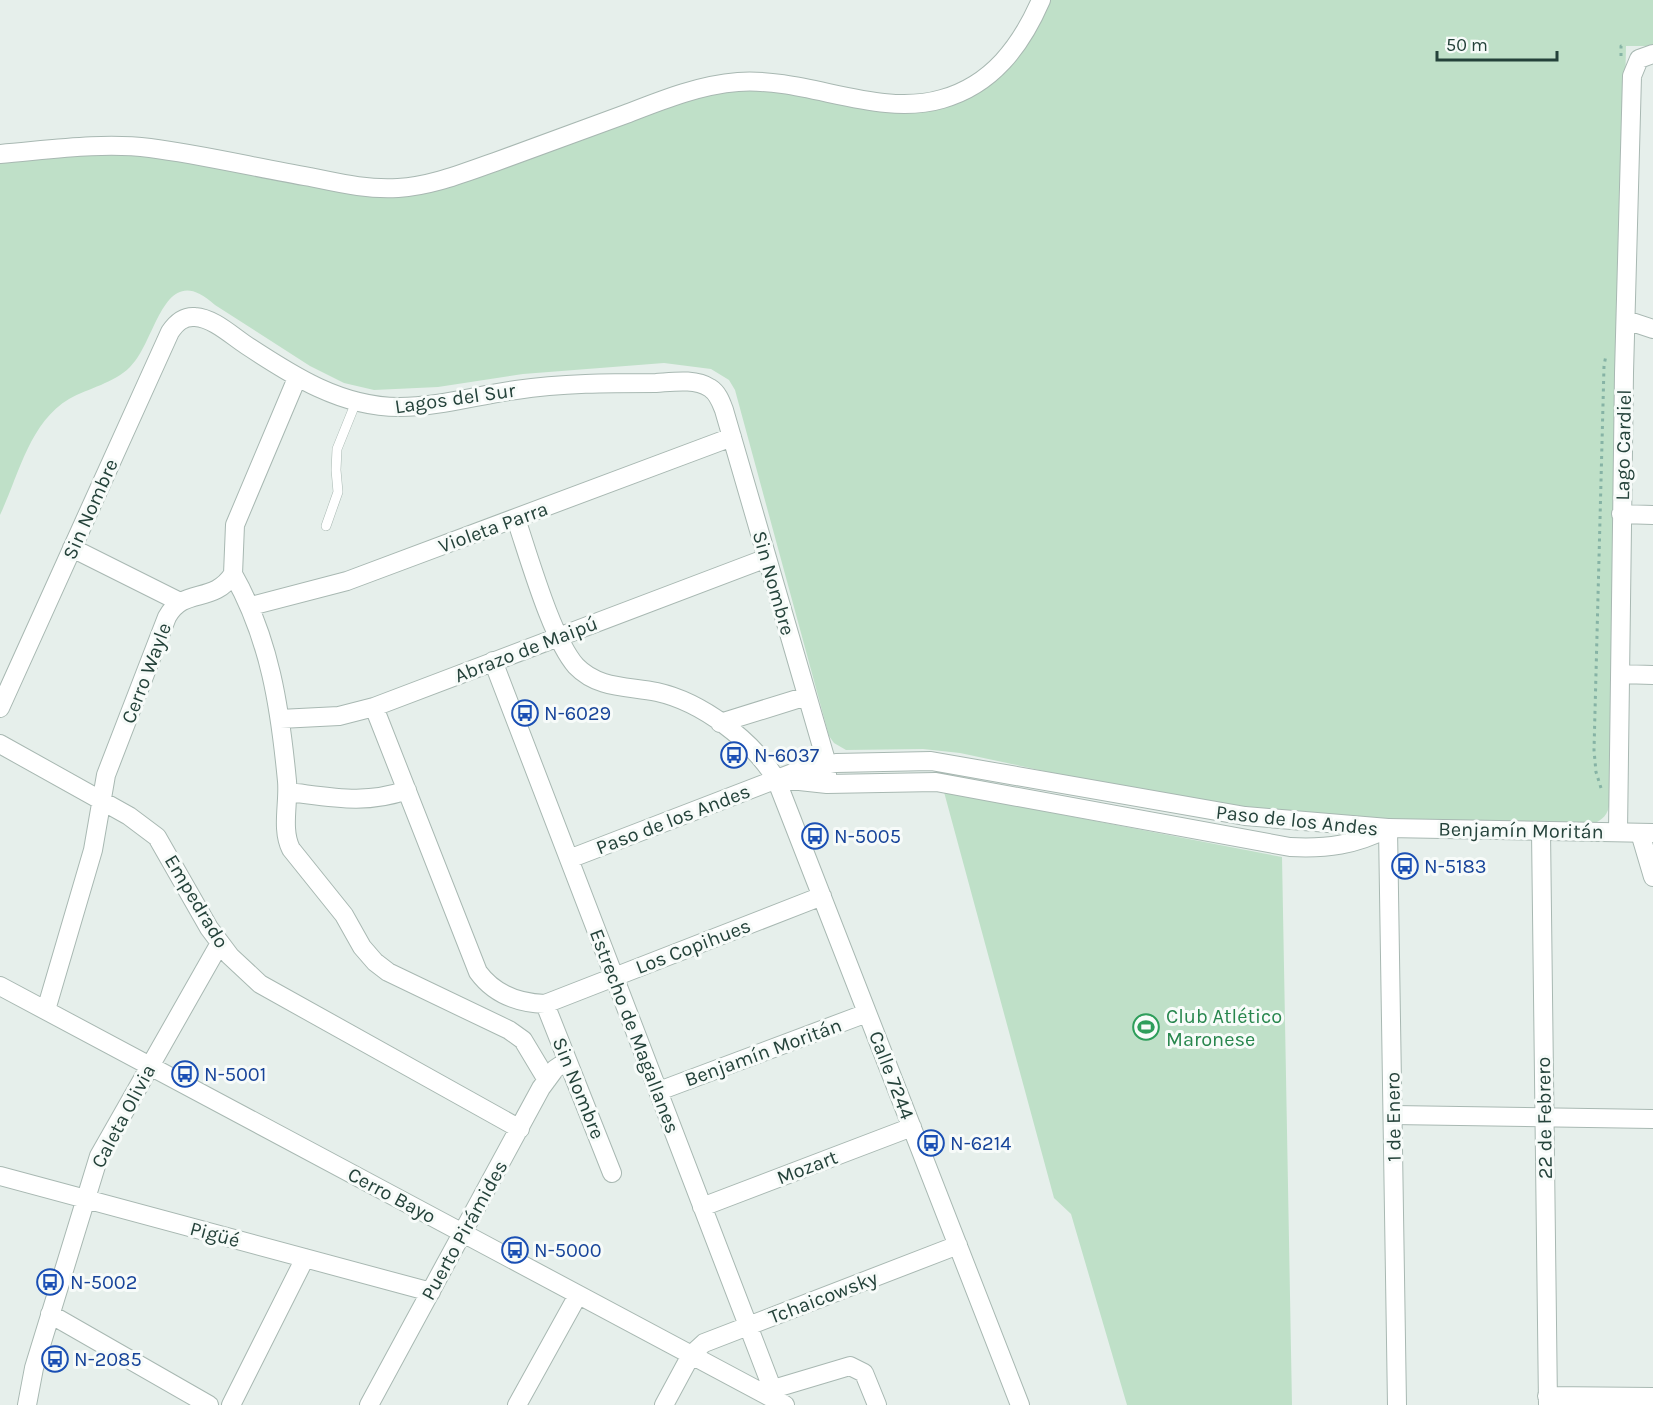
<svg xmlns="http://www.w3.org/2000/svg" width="1653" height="1405" viewBox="0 0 1653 1405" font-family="Karla,sans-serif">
<rect width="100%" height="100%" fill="#e6efeb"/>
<path fill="#bfe0c8" d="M 1041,0 L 1653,0 L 1653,46 L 1626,46 L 1610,800 C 1609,811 1606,818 1595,823 C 1461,821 1325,822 1191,800 C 1114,787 1037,769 960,753 L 923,749 L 846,750 L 834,743 L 829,736 L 735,390 L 729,380 L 711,369 L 664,363 L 523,374 L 438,387 L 374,390 L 344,383 L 310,366 L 215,305 C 163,257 157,341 130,367 C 114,383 89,388 69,399 C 29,423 19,475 0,515 L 0,154 L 105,146 L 396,189 L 712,86 L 916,103 L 986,77 Z
M 944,792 L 1282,857 L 1292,1405 L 1127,1405 L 1071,1214 L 1054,1198 Z"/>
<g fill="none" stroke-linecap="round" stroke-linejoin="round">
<g stroke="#a8b8b2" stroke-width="10">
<path id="service" d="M 326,526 L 338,492 L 336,470 L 337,449 L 356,402"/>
</g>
<g stroke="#a8b8b2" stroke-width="20">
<path id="minor" d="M 0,154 C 49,150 101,142 150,148 C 204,155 257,168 310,177 C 339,183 368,190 398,188 C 432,186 463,173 495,162 C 538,146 582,130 626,114 C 662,100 699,85 738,82 C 806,77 878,118 942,99 C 992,85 1021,46 1041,0
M 1626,320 L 1653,329
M 1621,514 L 1653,515
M 516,519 C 529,557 552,639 576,666 C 598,689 628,686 657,692 C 702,702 752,740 776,779 L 1020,1405
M 72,548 L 178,601
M 233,574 C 270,639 280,708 287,781 C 289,803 281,829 291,849 L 344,915 L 362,947 L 375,962 L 388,972 L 509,1030 L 523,1040 L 547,1080
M 251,606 L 347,581 L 732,437
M 493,661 L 777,1401
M 1620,674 L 1653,675
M 374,707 L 478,972 C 494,994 519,1003 545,1004 L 822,896
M 0,708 L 170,332 C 176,323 183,316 195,317 C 213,318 231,335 246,345 C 293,376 341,407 399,407 C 438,407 478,395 516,390 C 562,383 609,383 656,383 C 672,382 695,378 710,388 C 718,393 721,402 724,410 L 827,764 L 827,784
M 280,719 L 339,716 L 374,707 L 767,558
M 720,723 L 807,696
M 0,744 L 129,816 L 157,837 L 209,928 L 230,956 L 260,984 L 520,1129
M 781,779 L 827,784 L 936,782 L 1290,847 C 1326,849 1356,845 1388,828
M 288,792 C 331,797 365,805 407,790
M 1541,831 L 1548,1405
M 1618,832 L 1624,373 L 1632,76 L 1639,59 L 1653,54
M 1640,833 L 1653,877
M 569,859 L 803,769 L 836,763 L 931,761 L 1245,816 L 1388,828
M 0,986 L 785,1405
M 545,1004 L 612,1173
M 46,1010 L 93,850 L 106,775 L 167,617 C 184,586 213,605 233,574 L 235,525 L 297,378
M 659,1091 L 867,1013
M 1393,1115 L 1653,1119
M 0,1176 L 431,1292
M 702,1207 L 912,1127
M 50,1314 L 209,1405
M 773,1389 L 850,1366 L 864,1373 L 877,1405
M 1547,1396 L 1653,1397
M 27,1405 L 34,1368 L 99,1156 L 220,943
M 231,1405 L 305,1258
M 369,1405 L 541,1088 L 555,1069 L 567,1061
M 517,1405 L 578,1295
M 664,1405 L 691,1355 L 704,1343 L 958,1245"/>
</g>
<g stroke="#a8b8b2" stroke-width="20">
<path id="tertiary" d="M 1397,1405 L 1388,828 L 1653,833"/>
</g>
<path stroke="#86b3a5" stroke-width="3" stroke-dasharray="3 4.5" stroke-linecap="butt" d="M 1621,56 L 1621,46 L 1626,46
M 1601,788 L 1596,772 L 1594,750 L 1604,366 L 1606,355"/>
<use href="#service" stroke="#fff" stroke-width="9"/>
<use href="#minor" stroke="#fff" stroke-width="18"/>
<use href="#tertiary" stroke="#fff" stroke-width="18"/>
</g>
<defs>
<g id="bus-ring" transform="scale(1.35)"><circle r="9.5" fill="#f7fbf9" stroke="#1a4fb4" stroke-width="1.5"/><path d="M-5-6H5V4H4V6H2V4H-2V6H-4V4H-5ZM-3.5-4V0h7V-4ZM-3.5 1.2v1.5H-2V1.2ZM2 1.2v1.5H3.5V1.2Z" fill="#1a4fb4"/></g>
<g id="stadium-ring" transform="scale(1.35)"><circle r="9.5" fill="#f7fbf9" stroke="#2e9e5b" stroke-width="1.5"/><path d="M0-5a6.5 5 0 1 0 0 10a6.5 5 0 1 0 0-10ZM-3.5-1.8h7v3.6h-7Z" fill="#2e9e5b"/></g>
</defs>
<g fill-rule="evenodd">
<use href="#bus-ring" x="525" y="713"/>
<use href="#bus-ring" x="734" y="755"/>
<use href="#bus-ring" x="815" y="836"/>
<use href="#bus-ring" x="1405" y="866"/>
<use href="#stadium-ring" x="1146" y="1027"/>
<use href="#bus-ring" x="185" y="1074"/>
<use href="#bus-ring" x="931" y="1143"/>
<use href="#bus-ring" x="515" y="1250"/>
<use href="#bus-ring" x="50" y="1282"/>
<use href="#bus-ring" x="55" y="1359"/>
</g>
<g text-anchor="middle" stroke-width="6" stroke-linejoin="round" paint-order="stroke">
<g font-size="20" fill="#24423a" stroke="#f7fbf9">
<text transform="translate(455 398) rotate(-8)" y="7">Lagos del Sur</text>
<text transform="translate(1623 445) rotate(-89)" y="7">Lago Cardiel</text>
<text transform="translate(90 509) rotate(-66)" y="7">Sin Nombre</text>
<text transform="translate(493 527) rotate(-20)" y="7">Violeta Parra</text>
<text transform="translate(774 583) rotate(74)" y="7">Sin Nombre</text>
<text transform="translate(526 649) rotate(-21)" y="7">Abrazo de Maipú</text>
<text transform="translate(146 673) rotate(-69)" y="7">Cerro Wayle</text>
<text transform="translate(673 819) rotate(-21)" y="7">Paso de los Andes</text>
<text transform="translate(1297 820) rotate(6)" y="7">Paso de los Andes</text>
<text transform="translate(1521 830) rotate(1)" y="7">Benjamín Moritán</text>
<text transform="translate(197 901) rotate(59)" y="7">Empedrado</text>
<text transform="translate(693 946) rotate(-21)" y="7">Los Copihues</text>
<text transform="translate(635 1031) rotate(69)" y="7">Estrecho de Magallanes</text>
<text transform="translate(763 1052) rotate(-20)" y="7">Benjamín Moritán</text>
<text transform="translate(892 1075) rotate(69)" y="7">Calle 7244</text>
<text transform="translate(579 1088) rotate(68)" y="7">Sin Nombre</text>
<text transform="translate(123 1116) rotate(-62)" y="7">Caleta Olivia</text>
<text transform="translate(1393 1117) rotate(-91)" y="7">1 de Enero</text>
<text transform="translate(1544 1118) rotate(-91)" y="7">22 de Febrero</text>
<text transform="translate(807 1167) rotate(-21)" y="7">Mozart</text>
<text transform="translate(392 1195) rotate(28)" y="7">Cerro Bayo</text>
<text transform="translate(464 1230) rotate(-61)" y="7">Puerto Pirámides</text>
<text transform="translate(215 1234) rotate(15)" y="7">Pigüé</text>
<text transform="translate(823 1297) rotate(-21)" y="7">Tchaicowsky</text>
</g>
<g font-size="20" fill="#164399" stroke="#f7fbf9" text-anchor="start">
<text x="544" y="720">N-6029</text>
<text x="754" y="762">N-6037</text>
<text x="834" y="843">N-5005</text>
<text x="1424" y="873">N-5183</text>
<text x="204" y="1081">N-5001</text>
<text x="950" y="1150">N-6214</text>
<text x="534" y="1257">N-5000</text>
<text x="70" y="1289">N-5002</text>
<text x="74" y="1366">N-2085</text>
</g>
<g font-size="20" fill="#27864d" stroke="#f7fbf9" text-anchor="start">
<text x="1166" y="1023">Club Atlético<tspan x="1166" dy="23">Maronese</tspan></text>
</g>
</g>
<path d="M1437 51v9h120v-9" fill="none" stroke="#24423a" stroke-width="3"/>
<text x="1446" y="51" font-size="18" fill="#24423a" stroke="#f7fbf9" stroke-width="4.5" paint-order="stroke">50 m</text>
</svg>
